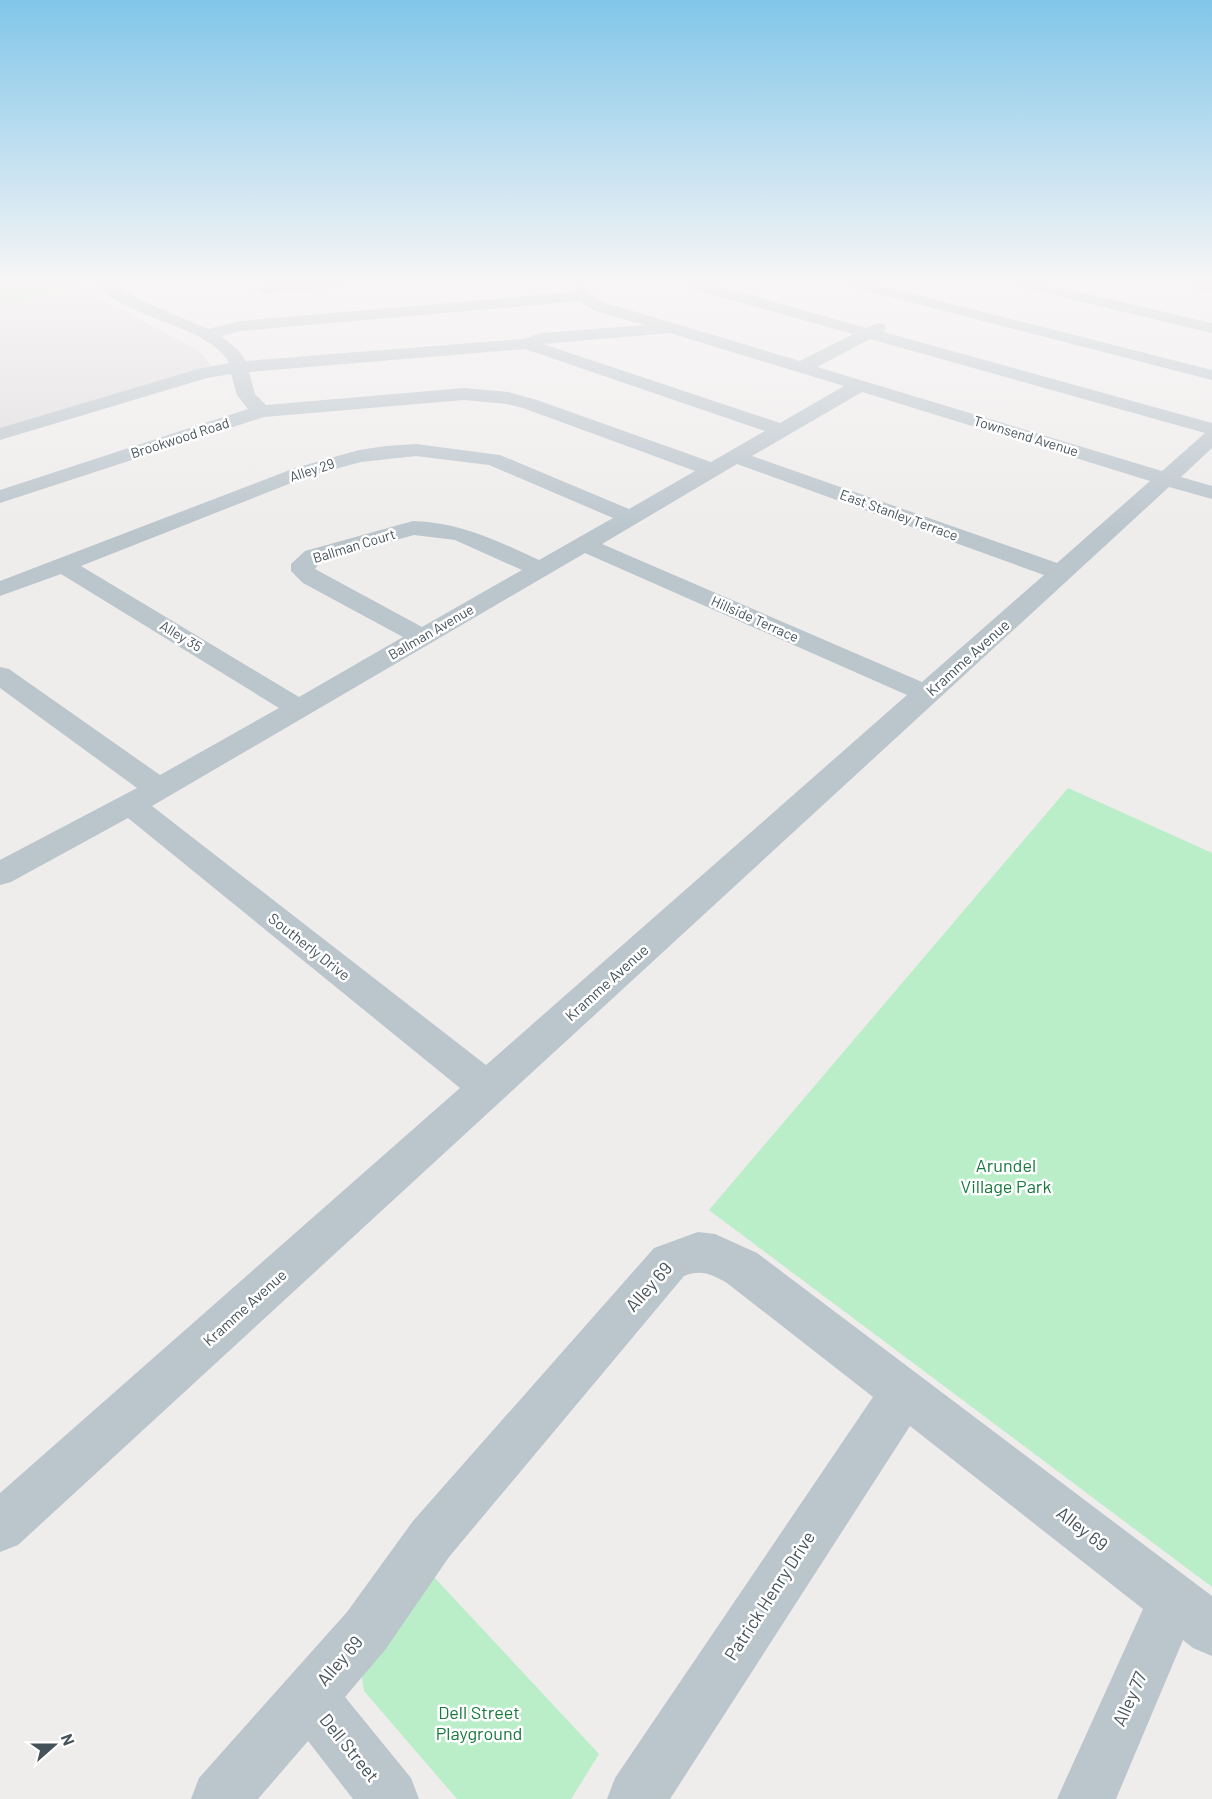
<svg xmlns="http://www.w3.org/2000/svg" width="1212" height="1799" viewBox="0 0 1212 1799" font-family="Barlow,sans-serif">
<rect width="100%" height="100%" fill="#efecec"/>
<path fill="#e0ddde" d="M 82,286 L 82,289 L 198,350 L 213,367 L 0,430 L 0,305 Z"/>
<path fill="#b9eec8" d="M 0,281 L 81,281 L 82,286 L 0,305 Z
M 1068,788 L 1212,853 L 1212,1587 L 709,1210 Z
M 432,1575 L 599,1754 L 571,1799 L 457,1799 L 364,1691 L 361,1671 Z"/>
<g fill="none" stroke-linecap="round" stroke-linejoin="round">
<path fill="#bac5cc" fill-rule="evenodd" d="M 32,281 L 91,281 L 83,286 L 0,293 L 0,283 Z
M 93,281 L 110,281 L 140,300 L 208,329 L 241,321 L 575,292 L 567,281 L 583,281 L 596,299 L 606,303 L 800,361 L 853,334 L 692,289 L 681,281 L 700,281 L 866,328 L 878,323 L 884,324 L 886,328 L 883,332 L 1212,423 L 1212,448 L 1181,477 L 1212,486 L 1212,499 L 1169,487 L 18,1545 L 0,1552 L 0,1493 L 460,1088 L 128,818 L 11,882 L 0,885 L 0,860 L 137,788 L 0,688 L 0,667 L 9,669 L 160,775 L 279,708 L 61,574 L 0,596 L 0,581 L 295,468 L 359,450 L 386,446 L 416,444 L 500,455 L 629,509 L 695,471 L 523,408 L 507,404 L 464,400 L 264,417 L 0,503 L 0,490 L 248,409 L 237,395 L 231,374 L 207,378 L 0,440 L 0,428 L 198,369 L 229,363 C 211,325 122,319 93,281 ZM 581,301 C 589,313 630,320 645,325 L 542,333 L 523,339 L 246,361 L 238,350 L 221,336 L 241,331 ZM 670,333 L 844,386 L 780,423 L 543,344 ZM 870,339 L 1205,433 L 1162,471 L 817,367 ZM 525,349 L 765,431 L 711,462 L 537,400 L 508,392 L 464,388 L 266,405 L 255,394 L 249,372 ZM 862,392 L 1150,481 L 1057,563 L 752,456 ZM 416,456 L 489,465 L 613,518 L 539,560 C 498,541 459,522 413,521 L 305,551 L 291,564 L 291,571 L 303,583 L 403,637 L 299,697 L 81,566 L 309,476 L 361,462 ZM 737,464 L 1044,575 L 922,682 L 602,544 ZM 414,535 L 455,540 L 522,570 L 422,627 L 315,569 L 321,561 ZM 585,553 L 907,695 L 486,1065 L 152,806 Z
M 305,281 L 363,281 L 355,286 L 263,294 L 255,289 L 263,284 Z
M 837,281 L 862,281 L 1212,370 L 1212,380 L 840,284 Z
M 1004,281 L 1030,281 L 1212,323 L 1212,333 L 1007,284 Z
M 1175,281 L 1212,282 L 1212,292 L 1178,284 Z
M 698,1232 L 715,1234 L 757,1253 L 1212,1596 L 1212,1656 L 1193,1648 L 1183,1640 L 1116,1799 L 1057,1799 L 1143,1609 L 910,1426 L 670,1799 L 607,1799 L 615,1778 L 873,1397 L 727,1283 C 712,1274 701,1269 684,1276 L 449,1557 L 385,1650 L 345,1697 L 411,1778 L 419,1799 L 353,1799 L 308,1741 L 258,1799 L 191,1799 L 199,1778 L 347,1612 L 413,1521 L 654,1248 Z"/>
</g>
<linearGradient id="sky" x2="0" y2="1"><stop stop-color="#81c6e9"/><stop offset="0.53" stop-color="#f8f6f6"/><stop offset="1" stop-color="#f8f6f6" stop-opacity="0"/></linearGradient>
<rect width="1212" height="533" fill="url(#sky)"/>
<g text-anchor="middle" stroke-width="5" stroke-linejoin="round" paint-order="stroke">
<g font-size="14" fill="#455259" stroke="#fff">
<text transform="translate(1026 436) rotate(17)" y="5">Townsend Avenue</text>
<text transform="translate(180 438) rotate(-18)" y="5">Brookwood Road</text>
<text transform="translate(312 470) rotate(-18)" y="5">Alley 29</text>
<text transform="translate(899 515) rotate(20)" y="5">East Stanley Terrace</text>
<text transform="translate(354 546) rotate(-17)" y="5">Ballman Court</text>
<text transform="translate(755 619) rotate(24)" y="5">Hillside Terrace</text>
<text transform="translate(431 632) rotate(-30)" y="5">Ballman Avenue</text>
<text transform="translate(181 636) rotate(31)" y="5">Alley 35</text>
</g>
<g font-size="15" fill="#455259" stroke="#fff">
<text transform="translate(968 658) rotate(-42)" y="5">Kramme Avenue</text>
<text transform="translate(309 947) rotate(38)" y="5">Southerly Drive</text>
<text transform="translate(607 983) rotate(-42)" y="5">Kramme Avenue</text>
<text transform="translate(245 1308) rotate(-42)" y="5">Kramme Avenue</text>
</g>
<g font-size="18" fill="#17793d" stroke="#fff">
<text x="1006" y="1172">Arundel<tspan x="1006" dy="21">Village Park</tspan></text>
<text x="479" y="1719">Dell Street<tspan x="479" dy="21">Playground</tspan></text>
</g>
<g font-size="18" fill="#455259" stroke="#fff">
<text transform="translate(649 1287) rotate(-48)" y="6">Alley 69</text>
<text transform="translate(1082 1529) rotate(38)" y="6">Alley 69</text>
<text transform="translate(770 1596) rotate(-57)" y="6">Patrick Henry Drive</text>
<text transform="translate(340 1661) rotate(-49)" y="6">Alley 69</text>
<text transform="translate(1130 1699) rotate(-66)" y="6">Alley 77</text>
<text transform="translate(349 1748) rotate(51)" y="6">Dell Street</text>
</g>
</g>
<g transform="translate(54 1745) rotate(69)" stroke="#ffffff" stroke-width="4.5" paint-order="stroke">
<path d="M0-4.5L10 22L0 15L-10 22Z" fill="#455259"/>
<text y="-9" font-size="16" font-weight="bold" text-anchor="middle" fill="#455259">N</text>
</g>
</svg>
